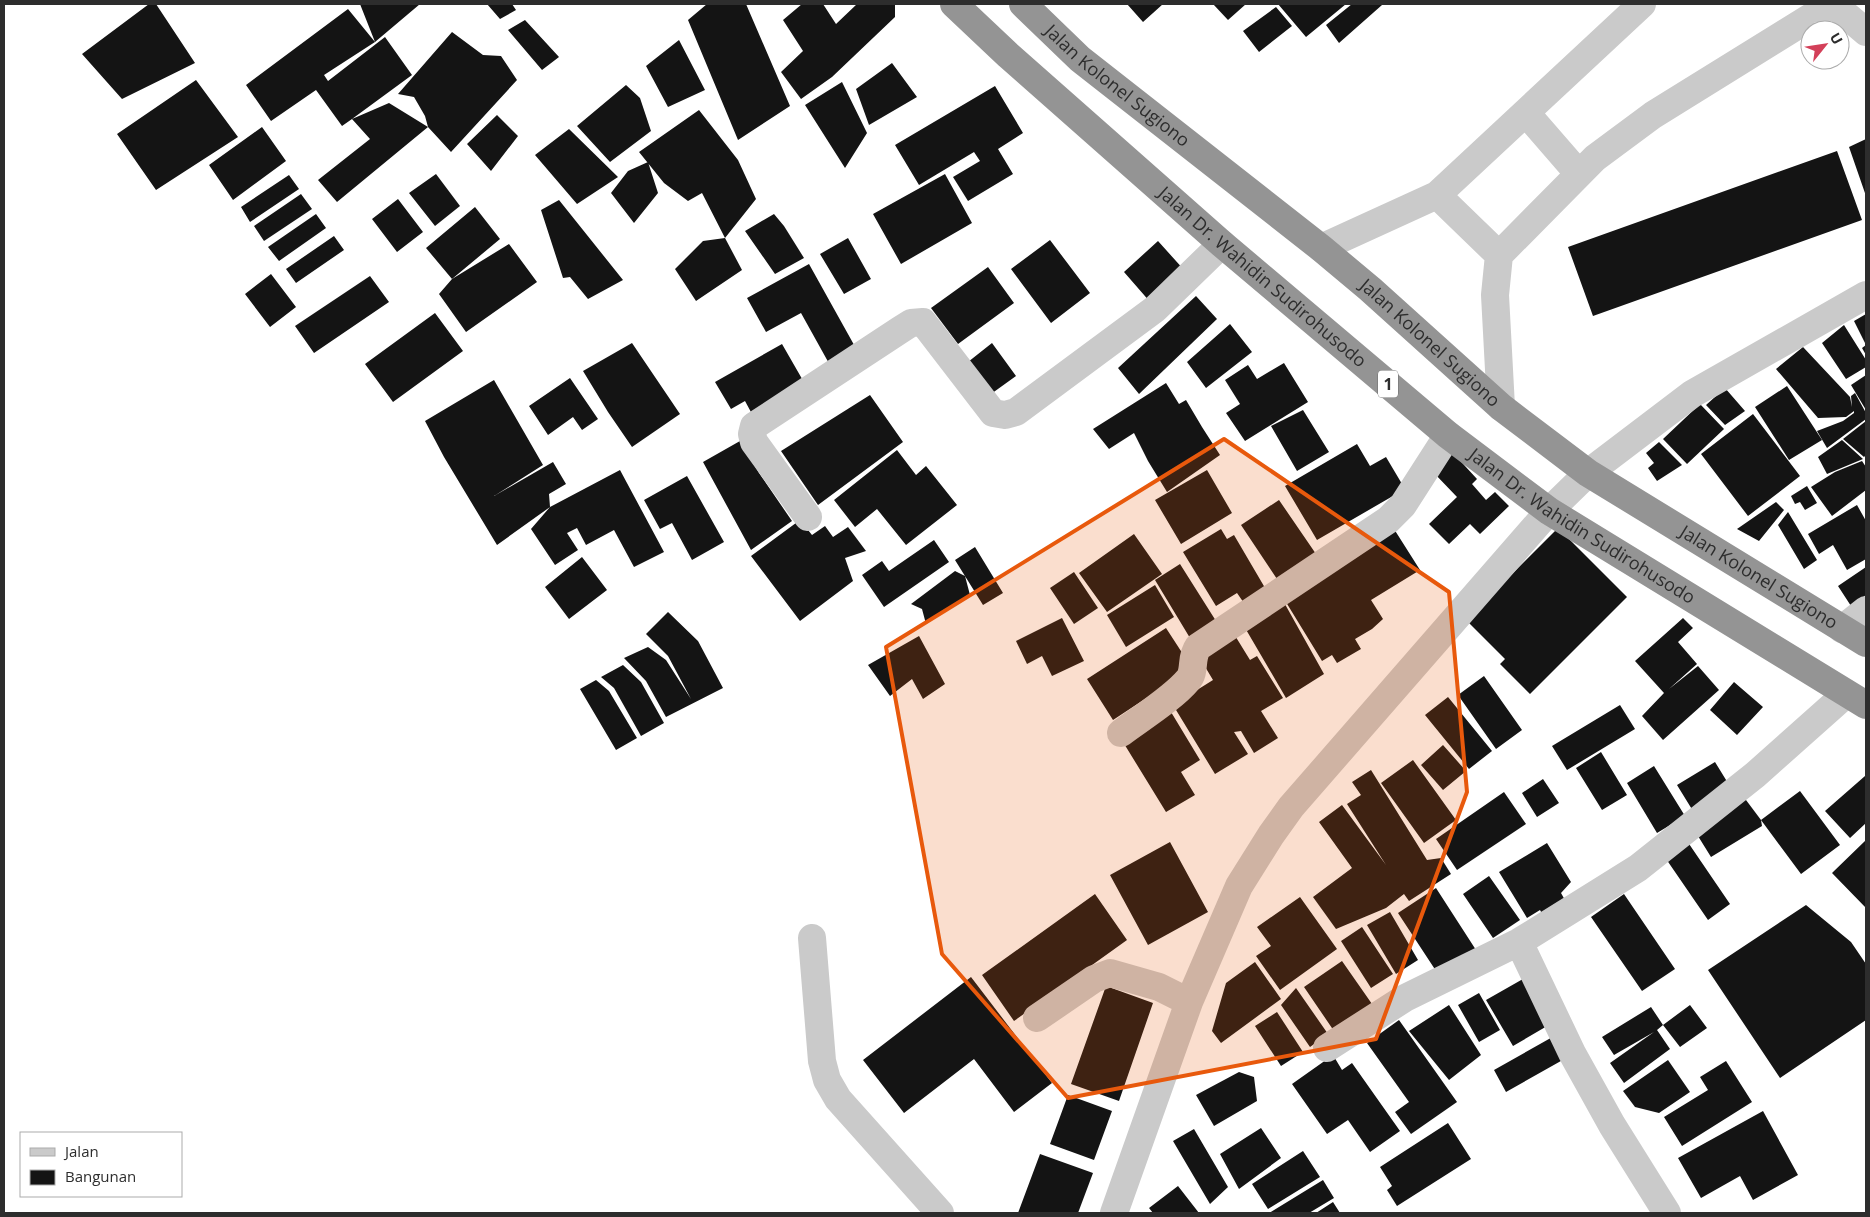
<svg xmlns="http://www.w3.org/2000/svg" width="1870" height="1217" viewBox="0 0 1870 1217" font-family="'Open Sans',sans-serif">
<rect width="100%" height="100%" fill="#fff"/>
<path fill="#141414" d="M 149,4 L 156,4 L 195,63 L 122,99 L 82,54 Z
M 360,4 L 420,4 L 375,42 L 324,75 L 328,81 L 385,37 L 412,75 L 352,119 L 389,103 L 428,127 L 425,116 L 414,97 L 398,94 L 452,32 L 483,55 L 501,56 L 517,80 L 451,152 L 428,127 L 337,202 L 318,180 L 370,139 L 352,119 L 342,126 L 316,90 L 271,121 L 246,85 L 348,9 L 375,42 Z
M 487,4 L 512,4 L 516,10 L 500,19 Z
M 707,4 L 746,4 L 790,106 L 738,140 L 688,20 Z
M 802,4 L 823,4 L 836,24 L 857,4 L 895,4 L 895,17 L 832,77 L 801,99 L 781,72 L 803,51 L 783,20 Z
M 1127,4 L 1163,4 L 1143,22 Z
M 1213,4 L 1246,4 L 1228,20 Z
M 1278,4 L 1346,4 L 1306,37 Z
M 1352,4 L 1381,4 L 1382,5 L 1339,43 L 1326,25 Z
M 1276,7 L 1292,26 L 1259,52 L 1243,31 Z
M 525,20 L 559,57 L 542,70 L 508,30 Z
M 679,40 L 705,90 L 668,107 L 646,66 Z
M 892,63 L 917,97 L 869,125 L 856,89 Z
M 196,80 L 238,137 L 156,190 L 117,134 Z
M 842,82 L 867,133 L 845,168 L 805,105 Z
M 626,85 L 640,98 L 651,131 L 610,162 L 577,126 Z
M 995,86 L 1023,133 L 998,149 L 1013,174 L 968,201 L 953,177 L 980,161 L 974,152 L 919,185 L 895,145 Z
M 699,110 L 738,160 L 756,199 L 725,238 L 702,193 L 688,201 L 664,183 L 639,152 Z
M 497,115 L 518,136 L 491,171 L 467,144 Z
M 262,127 L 286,161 L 233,200 L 209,165 Z
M 569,129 L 618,177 L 577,204 L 535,155 Z
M 1866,139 L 1866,196 L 1849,147 Z
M 1837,151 L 1862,220 L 1593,316 L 1568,247 Z
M 648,162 L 658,193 L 634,223 L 611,193 L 628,171 Z
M 436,174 L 460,206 L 435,226 L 409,193 Z
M 945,174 L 972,223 L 901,264 L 873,214 Z
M 289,175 L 299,189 L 250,222 L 241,207 Z
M 301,194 L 312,209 L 264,241 L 254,226 Z
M 398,199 L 423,232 L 397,252 L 372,219 Z
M 559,200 L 623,280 L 588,299 L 570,277 L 563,278 L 541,210 Z
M 475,207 L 500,239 L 452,279 L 426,248 Z
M 316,214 L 326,228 L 279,261 L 268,247 Z
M 774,214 L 784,226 L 804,258 L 775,274 L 745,231 Z
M 334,236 L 344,250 L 296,283 L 286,269 Z
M 725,238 L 742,270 L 696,301 L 675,269 L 703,241 Z
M 848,238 L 871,279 L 844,294 L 820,254 Z
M 1050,240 L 1090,293 L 1051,323 L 1011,269 Z
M 1158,241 L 1185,271 L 1151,303 L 1124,272 Z
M 509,244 L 537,282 L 466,332 L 439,294 L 452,279 Z
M 809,264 L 858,352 L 831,367 L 801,313 L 766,332 L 747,298 Z
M 988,267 L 1014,303 L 958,344 L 931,308 Z
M 271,274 L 296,307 L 270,327 L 245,294 Z
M 370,276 L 389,302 L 314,353 L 295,326 Z
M 1196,296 L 1217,319 L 1139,394 L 1118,368 Z
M 435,313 L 463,351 L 393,402 L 365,364 Z
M 1866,314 L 1866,355 L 1862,348 L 1866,345 L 1854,321 Z
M 1230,324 L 1252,352 L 1206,388 L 1187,362 Z
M 1844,325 L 1866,360 L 1866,367 L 1846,379 L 1822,343 Z
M 632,343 L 680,414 L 632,447 L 608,412 L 583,371 Z
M 992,343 L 1016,376 L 991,394 L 968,362 Z
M 782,344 L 805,384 L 752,414 L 745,401 L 731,409 L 715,382 Z
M 1803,347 L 1850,397 L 1852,407 L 1851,396 L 1855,393 L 1866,413 L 1866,419 L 1827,448 L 1817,431 L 1843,421 L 1854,413 L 1854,411 L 1846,417 L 1818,418 L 1776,369 Z
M 1284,363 L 1308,402 L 1245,441 L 1226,413 L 1240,404 L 1225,380 L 1248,365 L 1257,379 Z
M 1866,375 L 1866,410 L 1851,385 Z
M 570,378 L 598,419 L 582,430 L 573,417 L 548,435 L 529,406 Z
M 494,380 L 543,465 L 494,496 L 553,462 L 566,484 L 549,494 L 550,507 L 497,545 L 444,457 L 425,421 Z
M 1166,383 L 1179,404 L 1186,400 L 1202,427 L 1220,455 L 1167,492 L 1148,461 L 1134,433 L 1109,449 L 1093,429 Z
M 1787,386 L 1822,440 L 1789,460 L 1755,407 Z
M 1725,388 L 1745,411 L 1725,425 L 1706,405 Z
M 870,395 L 903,442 L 818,505 L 781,451 Z
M 1700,404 L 1724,429 L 1687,464 L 1663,439 Z
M 1303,410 L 1329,452 L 1297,471 L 1271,426 Z
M 1753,414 L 1800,476 L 1748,516 L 1701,454 Z
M 1866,421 L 1866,455 L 1864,457 L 1843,439 Z
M 1842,440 L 1863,459 L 1827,474 L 1818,457 Z
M 740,441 L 759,473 L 792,521 L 751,550 L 703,462 Z
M 1659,442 L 1682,465 L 1657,481 L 1648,468 L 1654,463 L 1646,453 Z
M 1357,444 L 1370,466 L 1386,457 L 1405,489 L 1317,540 L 1285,486 Z
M 897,450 L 916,475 L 926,466 L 957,505 L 906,545 L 877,509 L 855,527 L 834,500 Z
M 1453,453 L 1477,479 L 1472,484 L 1486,500 L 1495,492 L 1509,506 L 1480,534 L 1470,524 L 1449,544 L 1429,524 L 1457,497 L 1433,472 Z
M 1862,461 L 1866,467 L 1866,490 L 1832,516 L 1811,487 L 1835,472 Z
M 620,470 L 664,552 L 634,567 L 614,530 L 586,545 L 577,528 L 567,533 L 578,550 L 555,565 L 531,529 L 550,507 Z
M 1207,470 L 1232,513 L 1181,544 L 1155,500 Z
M 687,476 L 724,542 L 692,560 L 672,523 L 660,529 L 644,500 Z
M 1807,486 L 1817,503 L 1805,510 L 1800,502 L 1795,504 L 1791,496 Z
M 1279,500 L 1316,554 L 1277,579 L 1241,525 Z
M 1776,502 L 1784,510 L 1759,541 L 1737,529 Z
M 1857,505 L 1866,521 L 1866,559 L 1847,570 L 1833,545 L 1819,554 L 1808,534 Z
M 1788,512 L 1817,560 L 1804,569 L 1778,525 Z
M 800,520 L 812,535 L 825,526 L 833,537 L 848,527 L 866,551 L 845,558 L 853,581 L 800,621 L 751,556 Z
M 1558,528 L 1627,597 L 1530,694 L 1500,664 L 1505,659 L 1466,620 Z
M 1221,529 L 1227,539 L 1234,535 L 1268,593 L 1246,606 L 1237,593 L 1216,606 L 1183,552 Z
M 1394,529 L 1420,570 L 1371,600 L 1383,619 L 1372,629 L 1355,639 L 1361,649 L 1337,663 L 1332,655 L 1322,661 L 1281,594 Z
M 1134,534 L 1162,574 L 1107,612 L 1079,573 Z
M 934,540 L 949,562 L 884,607 L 862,575 L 882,561 L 889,571 Z
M 975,547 L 1003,593 L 983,605 L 955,560 Z
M 582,557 L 607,590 L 569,619 L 545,587 Z
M 1180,564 L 1216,621 L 1190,638 L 1155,580 Z
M 1866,567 L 1866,595 L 1851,606 L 1838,586 Z
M 955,571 L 965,576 L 970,595 L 926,624 L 922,609 L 911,604 Z
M 1074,572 L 1098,608 L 1074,624 L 1050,588 Z
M 1155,585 L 1174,617 L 1126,647 L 1107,615 Z
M 1281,597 L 1324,674 L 1286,698 L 1241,621 Z
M 668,612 L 698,641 L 723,688 L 666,717 L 646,681 L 624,658 L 648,647 L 666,660 L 691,699 L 668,656 L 646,634 Z
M 1062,618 L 1084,661 L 1052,676 L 1042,656 L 1027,664 L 1016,641 Z
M 1683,618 L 1693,628 L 1678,642 L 1697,664 L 1669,689 L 1698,666 L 1719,690 L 1663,740 L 1642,716 L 1664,693 L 1635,661 Z
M 1166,628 L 1192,668 L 1113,720 L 1087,679 Z
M 1234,634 L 1250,660 L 1257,656 L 1283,698 L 1261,711 L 1278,738 L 1254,753 L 1241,731 L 1234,732 L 1248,754 L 1215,774 L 1173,705 L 1213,680 L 1198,655 Z
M 919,636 L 945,684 L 923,699 L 912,679 L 890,696 L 868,665 Z
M 623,665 L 641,682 L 664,723 L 641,736 L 614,688 L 601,677 Z
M 1484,676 L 1522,730 L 1496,749 L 1458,695 Z
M 596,680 L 609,691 L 637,738 L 616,750 L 580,689 Z
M 1734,682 L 1763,707 L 1737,735 L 1710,710 Z
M 1448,697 L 1492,751 L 1469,769 L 1425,715 Z
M 1620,705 L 1635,729 L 1567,770 L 1552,746 Z
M 1171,712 L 1200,760 L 1181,772 L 1195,795 L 1166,812 L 1123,742 Z
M 1443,745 L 1466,771 L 1443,790 L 1421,765 Z
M 1601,752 L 1627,795 L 1602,810 L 1576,768 Z
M 1413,760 L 1456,820 L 1424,843 L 1381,783 Z
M 1715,762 L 1731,788 L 1693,811 L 1677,785 Z
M 1654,766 L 1685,816 L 1657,833 L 1627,783 Z
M 1371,770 L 1427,860 L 1441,858 L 1451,874 L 1409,901 L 1404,894 L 1386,908 L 1336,929 L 1313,897 L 1352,868 L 1319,822 L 1342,805 L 1386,865 L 1347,804 L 1361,795 L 1352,782 Z
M 1865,776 L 1866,777 L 1866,823 L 1850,838 L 1825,811 Z
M 1543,779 L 1559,803 L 1537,817 L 1522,793 Z
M 1800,791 L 1840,845 L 1801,874 L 1761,820 Z
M 1504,792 L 1526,824 L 1457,870 L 1436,839 Z
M 1743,796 L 1761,820 L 1762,826 L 1711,857 L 1693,828 Z
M 1685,838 L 1730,904 L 1708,920 L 1662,853 Z
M 1866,840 L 1866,908 L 1832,873 Z
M 1170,842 L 1208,912 L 1148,945 L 1110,875 Z
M 1547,843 L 1571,882 L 1561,893 L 1570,909 L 1547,923 L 1540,910 L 1527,918 L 1499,872 Z
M 1489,876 L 1520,920 L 1493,938 L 1463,894 Z
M 1436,888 L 1476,950 L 1438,974 L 1398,913 Z
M 1095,894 L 1127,940 L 1014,1021 L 982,975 Z
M 1624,894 L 1675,969 L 1642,991 L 1591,917 Z
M 1300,897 L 1337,949 L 1280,990 L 1256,956 L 1271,946 L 1257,927 Z
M 1806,905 L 1851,942 L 1866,964 L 1866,1020 L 1780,1078 L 1708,970 Z
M 1390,912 L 1418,960 L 1396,974 L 1367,925 Z
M 1362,927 L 1393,974 L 1371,988 L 1341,941 Z
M 1342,961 L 1372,1004 L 1334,1031 L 1304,987 Z
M 1255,962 L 1281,999 L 1221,1043 L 1212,1031 L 1226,983 Z
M 1528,976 L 1554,1022 L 1513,1046 L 1486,1000 Z
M 971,977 L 1052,1083 L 1014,1112 L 974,1059 L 904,1113 L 863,1060 Z
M 1106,986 L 1153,1003 L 1119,1101 L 1071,1084 Z
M 1296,988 L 1328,1034 L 1310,1047 L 1281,1005 Z
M 1479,993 L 1500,1030 L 1479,1042 L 1458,1005 Z
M 1449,1005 L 1481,1055 L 1449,1080 L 1409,1031 Z
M 1690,1005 L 1707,1028 L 1680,1047 L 1663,1025 Z
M 1651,1007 L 1663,1025 L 1657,1030 L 1670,1049 L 1624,1083 L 1610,1063 L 1654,1032 L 1614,1055 L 1602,1037 Z
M 1277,1012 L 1303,1052 L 1281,1066 L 1255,1026 Z
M 1399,1020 L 1457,1102 L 1411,1134 L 1395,1112 L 1409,1102 L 1367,1043 Z
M 1556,1035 L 1568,1057 L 1506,1092 L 1494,1070 Z
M 1333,1055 L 1342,1070 L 1352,1063 L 1400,1131 L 1370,1152 L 1348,1120 L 1327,1134 L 1292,1084 Z
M 1668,1060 L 1690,1092 L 1659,1113 L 1635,1107 L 1623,1091 Z
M 1726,1061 L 1752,1102 L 1682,1146 L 1664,1117 L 1708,1090 L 1700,1077 Z
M 1239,1072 L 1254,1077 L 1257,1101 L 1214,1126 L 1196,1095 Z
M 1068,1095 L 1112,1111 L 1094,1160 L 1050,1144 Z
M 1763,1111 L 1798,1175 L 1753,1200 L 1740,1176 L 1701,1198 L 1678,1158 Z
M 1448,1123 L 1471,1159 L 1397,1206 L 1387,1190 L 1392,1186 L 1380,1167 Z
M 1261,1128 L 1281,1158 L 1239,1189 L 1220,1154 Z
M 1194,1129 L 1228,1187 L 1210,1204 L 1173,1141 Z
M 1303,1151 L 1320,1177 L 1268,1209 L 1252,1184 Z
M 1040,1154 L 1093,1173 L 1078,1213 L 1018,1213 Z
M 1323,1180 L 1334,1198 L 1309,1213 L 1269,1213 Z
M 1178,1186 L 1199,1213 L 1153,1213 L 1149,1208 Z
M 1333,1202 L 1340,1213 L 1316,1213 Z"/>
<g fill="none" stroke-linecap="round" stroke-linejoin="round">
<path stroke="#cacaca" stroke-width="28" d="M 1833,4 L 1866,32
M 1526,113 L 1579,174
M 1437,195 L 1499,255
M 1321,248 L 1437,195 L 1642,4
M 1501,407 L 1495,295 L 1499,255 L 1595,158 L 1653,115 L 1832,4
M 808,517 L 754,442 L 752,434 L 754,426 L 900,330 L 911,323 L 923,322 L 993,413 L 1005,415 L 1016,412 L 1155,309 L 1222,244
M 1842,629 L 1866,610
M 1121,733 C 1141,718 1173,698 1188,680 C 1196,671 1190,658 1198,647 L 1388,520 L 1403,505 L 1448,435
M 812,938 L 822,1061 L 827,1080 L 838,1099 L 940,1213
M 1519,942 L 1572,1053 L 1612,1125 L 1667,1213
M 1037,1018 L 1094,979 L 1110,973 L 1159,987 L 1189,1002
M 1327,1048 L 1405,998 L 1519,942 L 1638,868 L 1755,775 L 1846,694
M 1114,1213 L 1189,1002 L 1239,886 L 1271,835 L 1291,807 L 1549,511 L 1588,473 L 1692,394 L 1866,295"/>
<g stroke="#949494" stroke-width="28">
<path id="s1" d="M 954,4 L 1008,55 L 1222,244 L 1448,435 L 1549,511 L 1866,705"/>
<path id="s2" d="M 1023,4 L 1080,59 L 1321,248 L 1370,289 L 1501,407 L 1588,473 L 1866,643"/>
</g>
</g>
<path fill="#e8590c" fill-opacity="0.2" stroke="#e8590c" stroke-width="4" stroke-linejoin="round" d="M 1224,439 L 1449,592 L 1467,792 L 1376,1039 L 1068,1098 L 942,954 L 886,647 Z"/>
<g text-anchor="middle" stroke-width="5" stroke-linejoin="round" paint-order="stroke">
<rect fill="#fff" stroke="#6c6c6c" stroke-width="1" x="1378" y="370.5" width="20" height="27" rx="4"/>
<g font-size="16" font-weight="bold" fill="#2d2d2d">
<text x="1388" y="390">1</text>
</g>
<g font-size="18" fill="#2d2d2d" stroke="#fff">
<text dy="6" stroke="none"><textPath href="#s2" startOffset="125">Jalan Kolonel Sugiono</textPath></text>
<text dy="6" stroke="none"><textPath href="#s1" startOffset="412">Jalan Dr. Wahidin Sudirohusodo</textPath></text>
<text dy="6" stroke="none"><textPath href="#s2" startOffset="530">Jalan Kolonel Sugiono</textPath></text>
<text dy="6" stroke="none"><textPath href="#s1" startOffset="818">Jalan Dr. Wahidin Sudirohusodo</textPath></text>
<text dy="6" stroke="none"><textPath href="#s2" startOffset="935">Jalan Kolonel Sugiono</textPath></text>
</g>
</g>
<rect width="1870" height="1217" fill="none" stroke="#2d2d2d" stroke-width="10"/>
<rect x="20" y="1132" width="162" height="65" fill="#ffffff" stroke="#ababab"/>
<rect x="30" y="1148" width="25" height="8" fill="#cacaca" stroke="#ababab"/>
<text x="65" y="1157" font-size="15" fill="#2d2d2d">Jalan</text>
<rect x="30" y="1170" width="25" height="15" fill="#141414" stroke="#ababab"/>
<text x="65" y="1182" font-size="15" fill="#2d2d2d">Bangunan</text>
<g transform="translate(1825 45) rotate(60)"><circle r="24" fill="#ffffff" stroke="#ababab"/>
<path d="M0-4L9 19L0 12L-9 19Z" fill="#d34059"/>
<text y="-8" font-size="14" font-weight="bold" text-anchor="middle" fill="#2d2d2d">U</text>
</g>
</svg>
